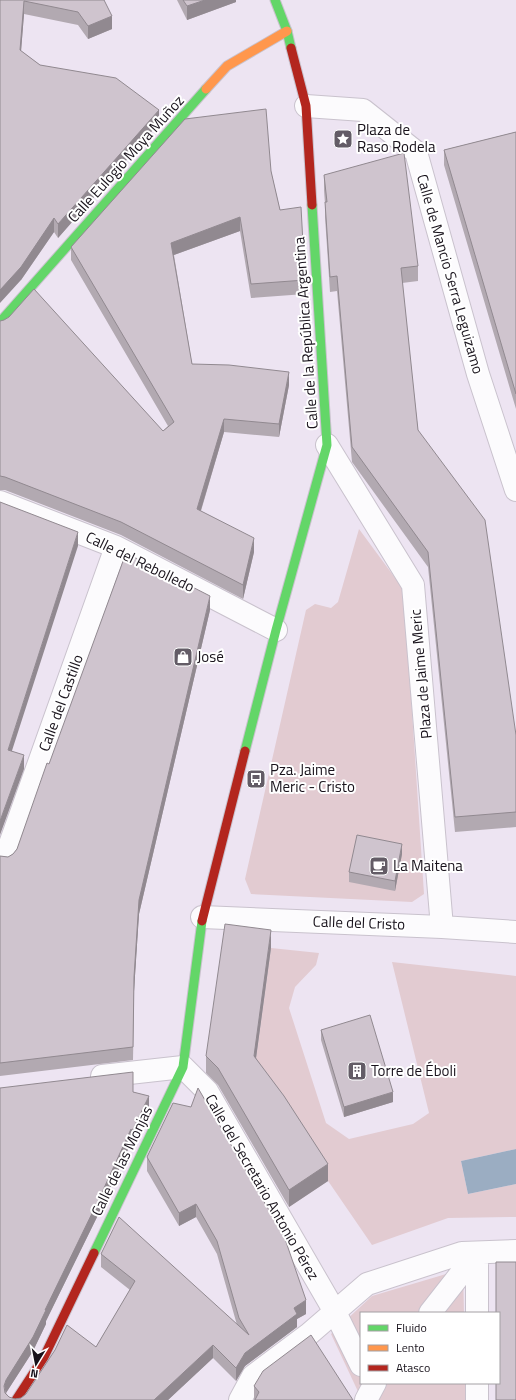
<svg xmlns="http://www.w3.org/2000/svg" width="516" height="1400" viewBox="0 0 516 1400" font-family="'Titillium Web',sans-serif">
<rect width="100%" height="100%" fill="#ede4f2"/>
<path fill="#e2cbd1" d="M 359,529 L 404,590 L 424,894 L 412,902 L 251,894 L 245,879 L 306,610 L 315,604 L 331,608 L 338,602 Z
M 271,948 L 319,953 L 316,965 L 295,987 L 289,1008 L 326,1123 L 349,1139 L 413,1124 L 429,1113 L 392,962 L 516,976 L 516,1149 L 461,1161 L 468,1194 L 516,1184 L 516,1217 L 448,1218 L 372,1245 L 254,1073 Z
M 463,1269 L 464,1313 L 361,1313 L 361,1383 L 465,1383 L 465,1400 L 362,1400 L 331,1334 L 372,1296 Z"/>
<path fill="#9badc2" d="M 516,1149 L 516,1184 L 468,1194 L 461,1161 Z"/>
<g fill="none" stroke-linecap="round" stroke-linejoin="round">
<g stroke="#c9c2cd" stroke-width="24">
<path id="street" d="M 306,106 L 363,110 L 416,152 L 478,374 L 516,490
M 327,445 L 413,585 L 442,927
M 0,502 L 116,547 L 276,630
M 5,858 L 116,547
M 202,917 L 442,927 L 516,932
M 102,1076 L 183,1067 L 207,1091 L 335,1312 L 361,1365
M 477,1253 L 477,1313
M 430,1313 L 477,1253
M 477,1383 L 477,1400
M 240,1400 L 253,1376 L 309,1334 L 367,1284 L 462,1253 L 516,1251
M 366,1400 L 375,1383"/>
</g>
<g stroke="#c9c2cd" stroke-width="11">
<path id="fast" d="M 275,0 L 287,31 L 291,48
M 0,322 L 206,89
M 245,751 L 276,630 L 327,445 L 312,205
M 94,1253 L 183,1067 L 202,921"/>
</g>
<g stroke="#c9c2cd" stroke-width="11">
<path id="slow" d="M 206,89 L 227,66 L 287,31"/>
</g>
<g stroke="#c9c2cd" stroke-width="11">
<path id="jam" d="M 291,48 L 306,106 L 312,205
M 202,921 L 245,751
M 16,1400 L 44,1357 L 94,1253"/>
</g>
<use href="#street" stroke="#fcfbfd" stroke-width="22"/>
<use href="#fast" stroke="#63d668" stroke-width="9"/>
<use href="#slow" stroke="#ff974d" stroke-width="9"/>
<use href="#jam" stroke="#b3261e" stroke-width="9"/>
</g>
<path fill="#b2a9b1" d="M 0,0 L 105,0 L 104,1 L 112,29 L 88,39 L 78,25 L 24,14 L 21,51 L 40,65 L 159,123 L 58,238 L 54,232 L 21,280 Z
M 177,0 L 236,0 L 236,2 L 187,20 Z
M 516,132 L 516,409 L 444,165 L 444,150 Z
M 271,171 L 280,210 L 305,280 L 305,294 L 251,298 L 240,231 L 174,255 L 192,364 L 289,385 L 279,437 L 224,432 L 201,511 L 254,552 L 243,599 L 121,535 L 5,490 L 0,490 L 0,321 L 163,431 L 168,426 L 71,260 L 71,247 Z
M 324,175 L 418,266 L 418,281 L 402,283 L 418,430 L 516,735 L 516,827 L 455,832 L 428,567 L 352,462 L 337,291 L 330,292 L 325,217 L 325,204 L 324,190 Z
M 210,610 L 139,914 L 134,991 L 133,1060 L 0,1076 L 0,856 L 8,857 L 13,854 L 17,849 L 49,764 Z
M 402,854 L 395,891 L 349,882 L 349,872 Z
M 271,948 L 256,1058 L 328,1181 L 289,1207 L 218,1085 L 206,1073 L 206,1056 Z
M 321,1030 L 393,1102 L 344,1117 L 321,1040 Z
M 133,1092 L 149,1109 L 132,1144 L 131,1143 L 99,1213 L 46,1321 L 46,1324 L 33,1351 L 6,1393 L 9,1397 L 15,1399 L 21,1398 L 96,1347 L 130,1290 L 101,1267 L 101,1254 L 237,1325 L 217,1254 L 196,1217 L 179,1226 L 147,1171 L 147,1157 L 173,1103 L 306,1314 L 297,1319 L 297,1327 L 245,1366 L 236,1381 L 213,1358 L 168,1400 L 0,1400 Z
M 254,1386 L 353,1400 L 254,1400 Z"/>
<path fill="#918990" d="M 205,0 L 236,0 L 236,2 L 187,20 L 187,6 Z
M 24,1 L 24,14 L 20,64 L 20,50 Z
M 112,16 L 112,29 L 88,39 L 88,26 Z
M 159,110 L 159,123 L 58,238 L 58,224 Z
M 240,217 L 240,231 L 171,256 L 171,243 Z
M 54,218 L 54,232 L 21,280 L 0,303 L 0,290 Z
M 289,372 L 289,385 L 279,437 L 279,424 Z
M 224,419 L 224,432 L 197,523 L 197,509 Z
M 78,532 L 78,546 L 8,763 L 8,750 Z
M 254,538 L 254,552 L 243,599 L 243,585 Z
M 210,596 L 210,610 L 139,914 L 134,991 L 133,1060 L 134,977 L 139,900 Z
M 24,755 L 24,769 L 0,835 L 0,821 Z
M 402,844 L 402,854 L 395,891 L 395,881 Z
M 271,930 L 271,948 L 254,1073 L 254,1056 Z
M 393,1092 L 393,1102 L 344,1117 L 344,1107 Z
M 149,1096 L 149,1109 L 132,1144 L 132,1131 Z
M 131,1129 L 131,1143 L 99,1213 L 46,1321 L 46,1324 L 33,1351 L 6,1393 L 4,1386 L 6,1380 L 45,1310 Z
M 328,1164 L 328,1181 L 289,1207 L 289,1190 Z
M 196,1204 L 196,1217 L 179,1226 L 179,1213 Z
M 306,1300 L 306,1314 L 297,1319 L 297,1327 L 245,1366 L 236,1381 L 236,1368 L 245,1353 L 294,1308 Z
M 213,1345 L 213,1358 L 168,1400 L 154,1400 Z"/>
<path fill="#cfc4ce" stroke="#918990" d="M 0,0 L 104,0 L 112,16 L 88,26 L 78,12 L 24,1 L 20,50 L 40,65 L 116,78 L 159,110 L 58,224 L 54,218 L 21,267 L 0,290 Z
M 183,0 L 205,0 L 187,6 Z
M 266,109 L 271,171 L 280,210 L 301,207 L 305,280 L 251,284 L 240,217 L 171,243 L 192,364 L 229,365 L 289,372 L 279,424 L 224,419 L 197,509 L 254,538 L 243,585 L 121,522 L 5,477 L 0,476 L 0,321 L 4,320 L 9,317 L 34,289 L 163,431 L 174,422 L 71,247 L 185,119 Z
M 516,132 L 516,394 L 444,150 Z
M 404,153 L 418,266 L 401,268 L 418,430 L 485,520 L 516,735 L 516,812 L 455,817 L 428,552 L 352,447 L 337,276 L 330,277 L 325,202 L 327,202 L 324,175 Z
M 0,502 L 78,532 L 8,750 L 24,755 L 0,821 Z
M 126,553 L 210,596 L 139,900 L 134,977 L 133,1047 L 0,1063 L 0,856 L 8,857 L 13,854 L 17,849 L 47,763 L 49,764 Z
M 357,835 L 402,844 L 395,881 L 349,872 Z
M 225,924 L 271,930 L 254,1056 L 284,1096 L 328,1164 L 289,1190 L 218,1068 L 206,1056 Z
M 370,1015 L 393,1092 L 344,1107 L 321,1030 Z
M 133,1072 L 133,1092 L 149,1096 L 132,1131 L 131,1129 L 99,1199 L 45,1310 L 46,1310 L 33,1337 L 6,1380 L 4,1386 L 5,1393 L 9,1397 L 15,1399 L 21,1398 L 26,1394 L 55,1350 L 67,1325 L 96,1347 L 135,1281 L 101,1254 L 119,1217 L 249,1335 L 239,1318 L 217,1241 L 196,1204 L 179,1213 L 147,1157 L 173,1103 L 191,1107 L 198,1088 L 284,1236 L 306,1300 L 294,1308 L 297,1314 L 245,1353 L 236,1368 L 213,1345 L 154,1400 L 0,1400 L 0,1088 Z
M 496,1262 L 516,1262 L 516,1400 L 496,1400 L 496,1383 L 499,1383 L 499,1313 L 496,1313 Z
M 311,1335 L 353,1400 L 255,1400 L 259,1392 L 254,1386 L 263,1371 Z"/>
<defs>
<g id="sight-square" transform="scale(1)"><rect x="-9" y="-9" width="18" height="18" rx="4" fill="#635c66" stroke="#fff"/><path d="M0-6L1.8-2.2L6-1.7L2.9 1.2L3.7 5.4L0 3.3L-3.7 5.4L-2.9 1.2L-6-1.7L-1.8-2.2Z" fill="#fff"/></g>
<g id="shop-square" transform="scale(1)"><rect x="-9" y="-9" width="18" height="18" rx="4" fill="#635c66" stroke="#fff"/><path d="M-5-2.5h2.3a2.7 3.5 0 0 1 5.4 0H5L5.5 6h-11ZM-1.5-2.5h3a1.5 2.3 0 0 0-3 0Z" fill="#fff"/></g>
<g id="bus-square" transform="scale(1)"><rect x="-9" y="-9" width="18" height="18" rx="4" fill="#635c66" stroke="#fff"/><path d="M-5-6H5V4H4V6H2V4H-2V6H-4V4H-5ZM-3.5-4V0h7V-4ZM-3.5 1.2v1.5H-2V1.2ZM2 1.2v1.5H3.5V1.2Z" fill="#fff"/></g>
<g id="cafe-square" transform="scale(1)"><rect x="-9" y="-9" width="18" height="18" rx="4" fill="#635c66" stroke="#fff"/><path d="M-5.5-4.5H6V0H3Q3 3.5 0 3.5H-2.5Q-5.5 3.5-5.5 0ZM3-3.2v2h1.7v-2ZM-6 4.5H4V6H-6Z" fill="#fff"/></g>
<g id="building-square" transform="scale(1)"><rect x="-9" y="-9" width="18" height="18" rx="4" fill="#635c66" stroke="#fff"/><path d="M-4-6H4V6H1V3H-1V6H-4ZM-2.5-4.3h1.7v1.8h-1.7ZM.8-4.3h1.7v1.8H.8ZM-2.5-1h1.7V.8h-1.7ZM.8-1h1.7V.8H.8Z" fill="#fff"/></g>
</defs>
<g fill-rule="evenodd">
<use href="#sight-square" x="343" y="139"/>
<use href="#shop-square" x="183" y="657"/>
<use href="#bus-square" x="256" y="779"/>
<use href="#cafe-square" x="379" y="866"/>
<use href="#building-square" x="357" y="1071"/>
</g>
<g text-anchor="middle" stroke-width="4" stroke-linejoin="round" paint-order="stroke">
<g font-size="15" fill="#18121b" stroke="#fff" text-anchor="start">
<text x="357" y="135">Plaza de<tspan x="357" dy="17">Raso Rodela</tspan></text>
<text x="197" y="662">José</text>
<text x="270" y="775">Pza. Jaime<tspan x="270" dy="17">Meric - Cristo</tspan></text>
<text x="393" y="871">La Maitena</text>
<text x="371" y="1076">Torre de Éboli</text>
</g>
<g font-size="15" fill="#18121b" stroke="#fff">
<text transform="translate(126 159) rotate(-48)" y="5">Calle Eulogio Moya Muñoz</text>
<text transform="translate(450 274) rotate(74)" y="5">Calle de Mancio Serra Leguizamo</text>
<text transform="translate(306 333) rotate(-94)" y="5">Calle de la República Argentina</text>
<text transform="translate(140 562) rotate(26)" y="5">Calle del Rebolledo</text>
<text transform="translate(421 674) rotate(-95)" y="5">Plaza de Jaime Meric</text>
<text transform="translate(61 703) rotate(-70)" y="5">Calle del Castillo</text>
<text transform="translate(359 923) rotate(2)" y="5">Calle del Cristo</text>
<text transform="translate(122 1161) rotate(-64)" y="5">Calle de las Monjas</text>
<text transform="translate(262 1187) rotate(60)" y="5">Calle del Secretario Antonio Pérez</text>
</g>
</g>
<rect x="360" y="1312" width="140" height="72" fill="#ffffff" stroke="#a3a0a4"/>
<rect x="368" y="1325" width="20" height="6" fill="#63d668" stroke="#a3a0a4"/>
<text x="396" y="1332" font-size="12" fill="#18121b">Fluido</text>
<rect x="368" y="1345" width="20" height="6" fill="#ff974d" stroke="#a3a0a4"/>
<text x="396" y="1352" font-size="12" fill="#18121b">Lento</text>
<rect x="368" y="1365" width="20" height="6" fill="#b3261e" stroke="#a3a0a4"/>
<text x="396" y="1372" font-size="12" fill="#18121b">Atasco</text>
<g transform="translate(36 1364) rotate(190)" stroke="#ffffff" stroke-width="3" paint-order="stroke">
<path d="M0-3L7 15L0 10L-7 15Z" fill="#18121b"/>
<text y="-6" font-size="11" font-weight="bold" text-anchor="middle" fill="#18121b">N</text>
</g>
</svg>
